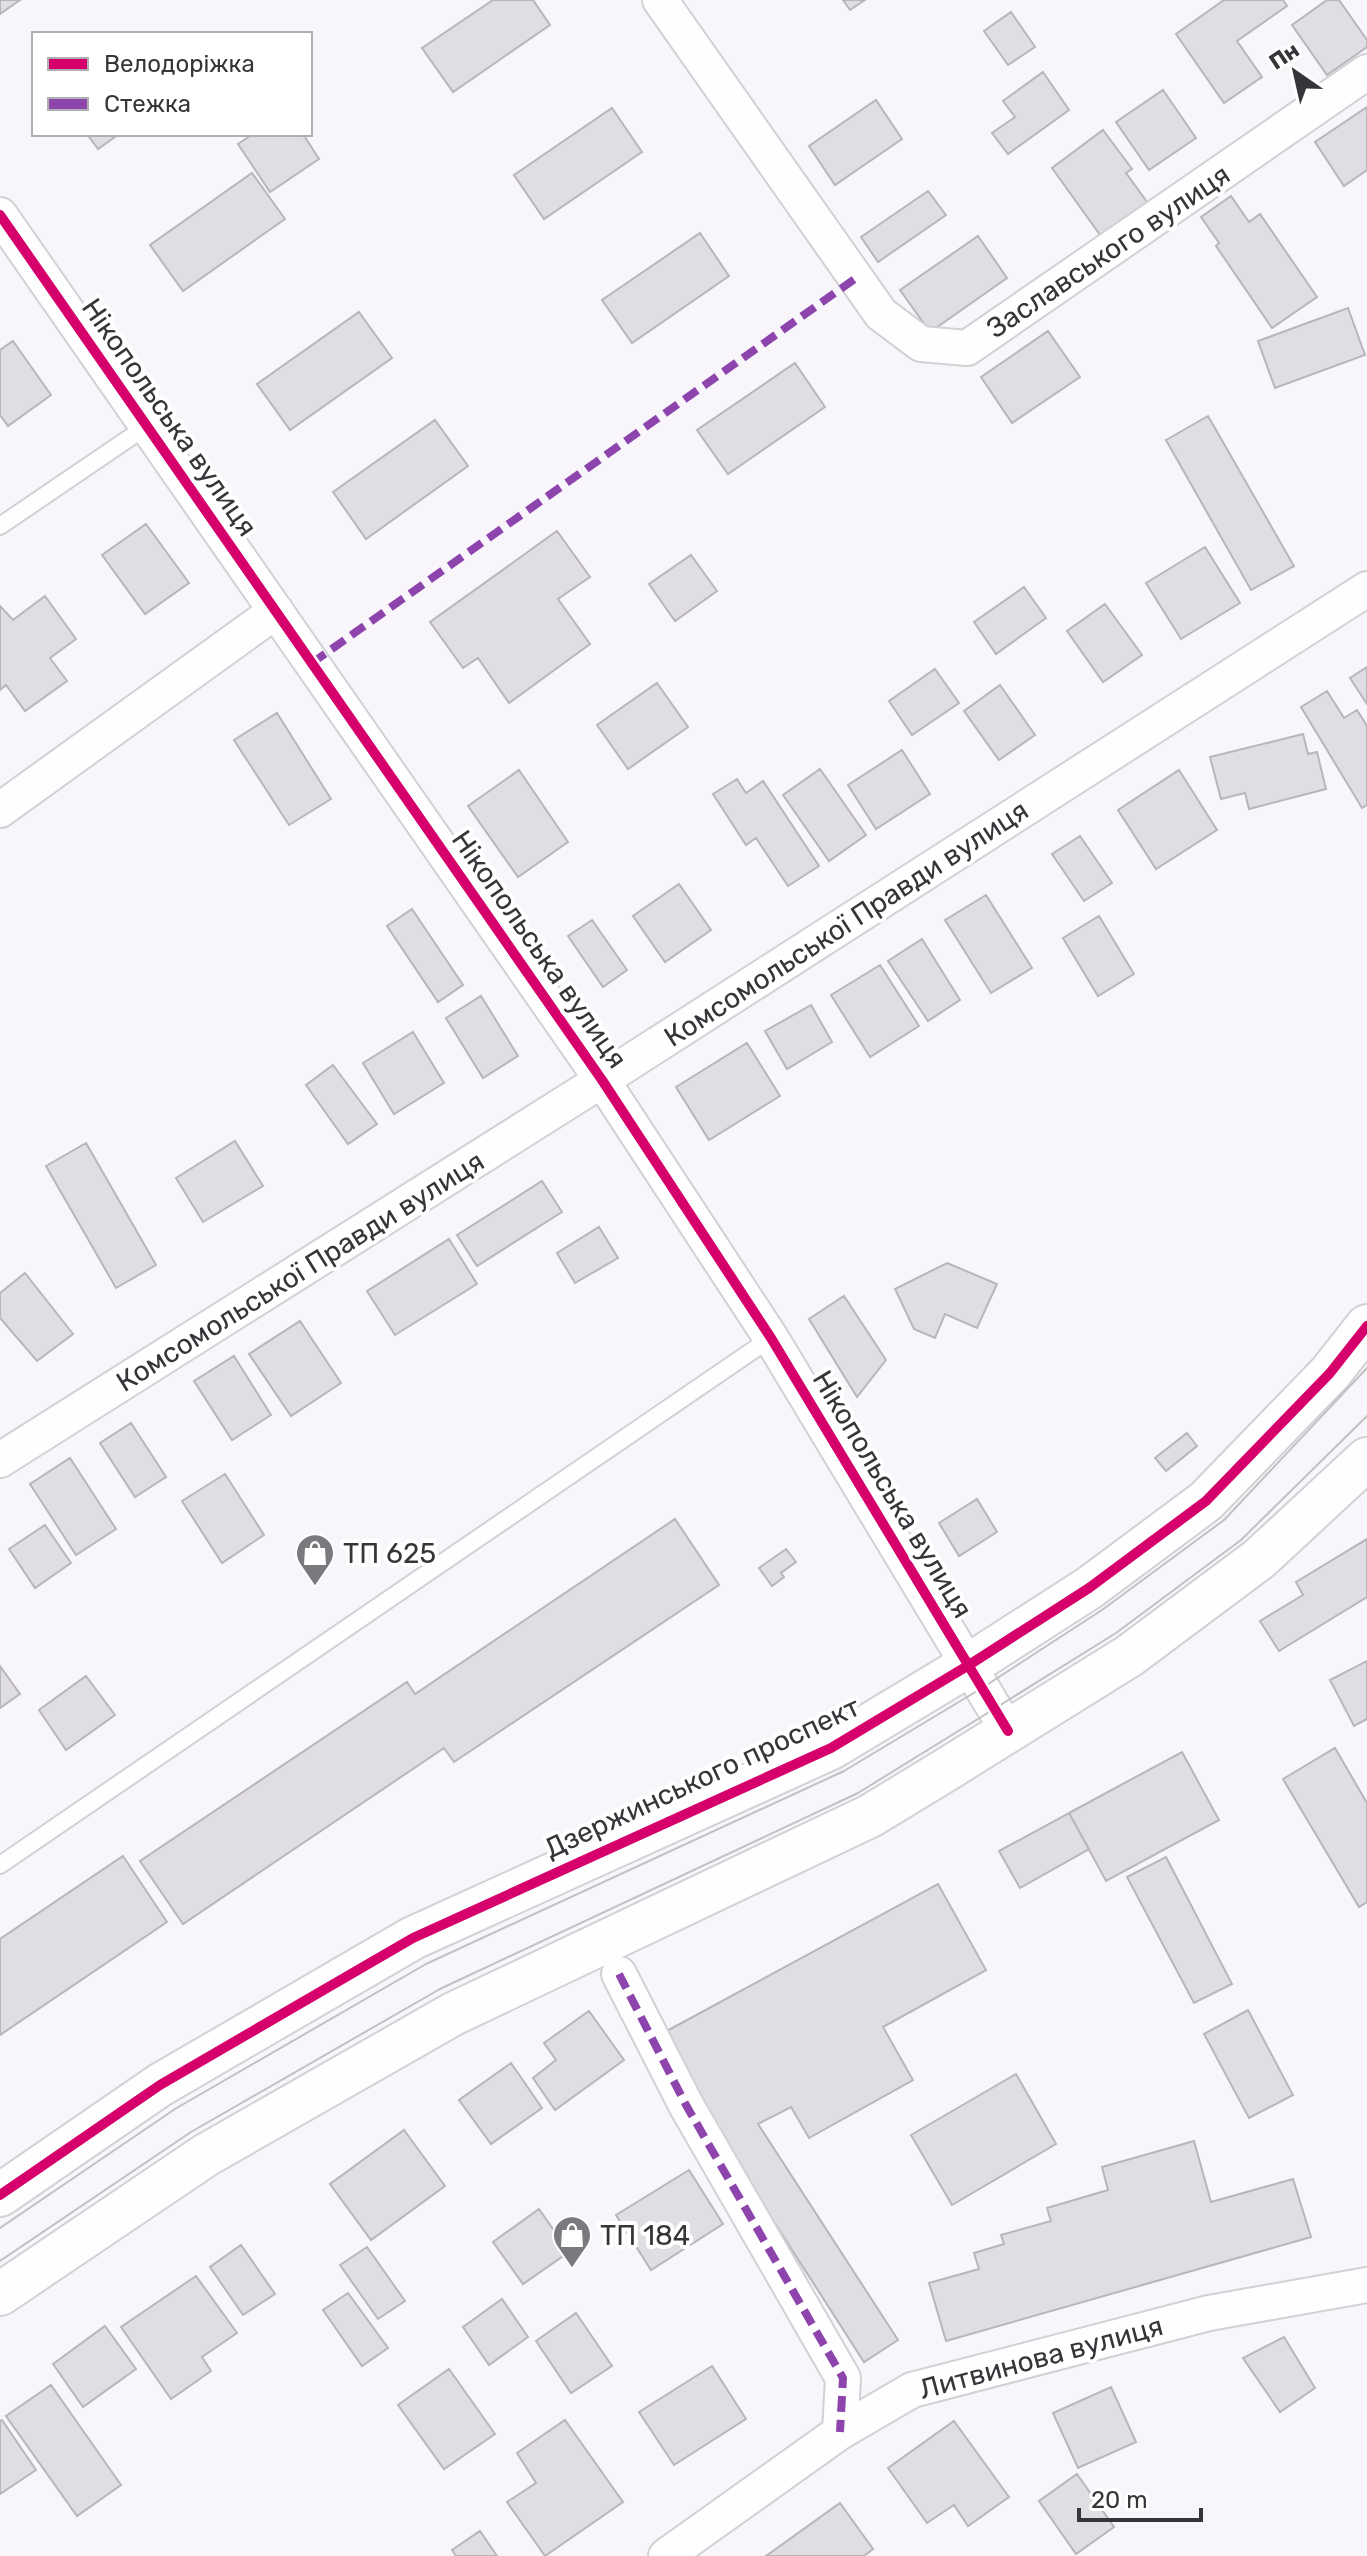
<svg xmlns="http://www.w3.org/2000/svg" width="1367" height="2556" viewBox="0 0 1367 2556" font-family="Rubik,sans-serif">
<rect width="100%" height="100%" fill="#f8f5fb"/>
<path fill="#e1dee3" stroke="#b8b6bb" stroke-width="2" d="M 0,0 L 20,0 L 0,14 Z
M 493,0 L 533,0 L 550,25 L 453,92 L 422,48 Z
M 843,0 L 865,0 L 850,10 Z
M 1224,0 L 1283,0 L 1287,6 L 1237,41 L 1262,77 L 1224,103 L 1176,34 Z
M 1327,0 L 1339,0 L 1367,40 L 1367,47 L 1327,75 L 1292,25 Z
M 1011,12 L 1035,47 L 1008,65 L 984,31 Z
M 1043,72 L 1069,110 L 1008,154 L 992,133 L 1015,117 L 1003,101 Z
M 1163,90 L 1196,138 L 1149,170 L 1116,122 Z
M 876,100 L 902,139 L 835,185 L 809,146 Z
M 1367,107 L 1367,170 L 1344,186 L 1315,142 Z
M 612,108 L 642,152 L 544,219 L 514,175 Z
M 1103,130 L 1132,169 L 1126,173 L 1150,206 L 1103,239 L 1052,168 Z
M 87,134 L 119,134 L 98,149 Z
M 253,134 L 303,134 L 319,159 L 270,192 L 238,144 Z
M 252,173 L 285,219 L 183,291 L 150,245 Z
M 928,191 L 946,215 L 878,262 L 861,237 Z
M 1231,196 L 1249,222 L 1260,214 L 1317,297 L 1272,328 L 1216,246 L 1219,243 L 1201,217 Z
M 700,233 L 729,276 L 632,343 L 602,300 Z
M 978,236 L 1007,278 L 930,332 L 900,290 Z
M 1348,308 L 1365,355 L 1275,388 L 1258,341 Z
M 359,312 L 392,358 L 290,430 L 257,384 Z
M 1048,331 L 1080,377 L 1012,423 L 981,377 Z
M 13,341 L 51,395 L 8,426 L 0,415 L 0,350 Z
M 795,363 L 825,407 L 728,474 L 697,430 Z
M 1208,416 L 1294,566 L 1251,590 L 1166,440 Z
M 435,420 L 468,466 L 366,539 L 333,492 Z
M 146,524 L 189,583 L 145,614 L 102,555 Z
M 557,531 L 590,577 L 558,599 L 590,644 L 509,703 L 478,658 L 463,668 L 430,622 Z
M 1205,547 L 1240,603 L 1181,639 L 1146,583 Z
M 691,555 L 717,591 L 675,621 L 649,584 Z
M 1024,587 L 1046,618 L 996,654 L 974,622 Z
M 45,596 L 76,639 L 50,658 L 67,681 L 25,711 L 6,685 L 0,690 L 0,606 L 13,620 Z
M 1105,604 L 1142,655 L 1103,682 L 1067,631 Z
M 1367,667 L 1367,704 L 1350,678 Z
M 935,669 L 959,703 L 912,735 L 889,701 Z
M 657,683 L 688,727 L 628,769 L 597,725 Z
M 1000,685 L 1035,735 L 999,760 L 964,711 Z
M 1327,691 L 1344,718 L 1357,710 L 1367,726 L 1367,805 L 1362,808 L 1301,707 Z
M 277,713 L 331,799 L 289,825 L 234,740 Z
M 1303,734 L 1308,754 L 1317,752 L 1326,789 L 1249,809 L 1245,793 L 1221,799 L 1210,757 Z
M 902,750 L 930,794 L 876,829 L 848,785 Z
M 820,769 L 866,835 L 829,861 L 783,795 Z
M 519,770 L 568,842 L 518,877 L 468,806 Z
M 1179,770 L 1217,830 L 1156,869 L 1118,810 Z
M 737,779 L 746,793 L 763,781 L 819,866 L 788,886 L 756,838 L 746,845 L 713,794 Z
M 1080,836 L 1112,883 L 1084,901 L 1052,854 Z
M 679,884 L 711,930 L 665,962 L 633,916 Z
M 986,895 L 1032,968 L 991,993 L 945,920 Z
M 412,909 L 463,985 L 438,1002 L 387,926 Z
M 1099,916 L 1134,974 L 1098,996 L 1063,938 Z
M 592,920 L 627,970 L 603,987 L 568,936 Z
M 922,939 L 960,1000 L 928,1021 L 888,961 Z
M 880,965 L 919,1026 L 870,1057 L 831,995 Z
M 481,996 L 518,1056 L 483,1078 L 446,1018 Z
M 811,1005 L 832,1042 L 787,1069 L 765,1031 Z
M 413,1032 L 444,1083 L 394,1114 L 363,1063 Z
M 747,1043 L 780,1096 L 709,1140 L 676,1087 Z
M 333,1065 L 377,1124 L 348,1144 L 306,1085 Z
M 235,1141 L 263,1186 L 203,1222 L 176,1178 Z
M 86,1143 L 156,1265 L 116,1288 L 46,1166 Z
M 542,1181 L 562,1212 L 477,1266 L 457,1235 Z
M 599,1227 L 618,1258 L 575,1283 L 557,1253 Z
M 449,1239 L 477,1284 L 395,1335 L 367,1291 Z
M 947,1263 L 997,1284 L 977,1328 L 945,1314 L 935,1338 L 914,1329 L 895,1289 Z
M 25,1273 L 73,1334 L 37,1361 L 0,1318 L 0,1293 Z
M 844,1296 L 886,1360 L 857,1397 L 809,1319 Z
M 300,1321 L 341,1383 L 291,1416 L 249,1354 Z
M 234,1356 L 271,1415 L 232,1440 L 194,1381 Z
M 131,1423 L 166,1477 L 135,1497 L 100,1443 Z
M 1187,1433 L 1197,1446 L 1166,1471 L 1155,1458 Z
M 70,1458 L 116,1529 L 76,1555 L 30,1484 Z
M 225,1474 L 264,1535 L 222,1563 L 182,1501 Z
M 977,1499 L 997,1532 L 959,1556 L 939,1523 Z
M 675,1519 L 719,1585 L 454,1762 L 444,1748 L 183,1924 L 140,1861 L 407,1682 L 415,1694 Z
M 45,1525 L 71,1563 L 35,1588 L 9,1549 Z
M 1367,1539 L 1367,1597 L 1279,1651 L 1260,1621 L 1303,1595 L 1296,1582 Z
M 786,1549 L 796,1562 L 781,1573 L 784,1577 L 772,1586 L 759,1568 Z
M 1367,1661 L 1367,1719 L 1354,1726 L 1330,1680 Z
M 0,1666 L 20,1694 L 0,1708 Z
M 86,1676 L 115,1715 L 66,1750 L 39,1710 Z
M 1335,1748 L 1367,1803 L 1367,1902 L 1359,1907 L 1283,1779 Z
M 1182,1752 L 1219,1820 L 1106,1881 L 1069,1813 Z
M 1069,1813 L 1089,1849 L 1020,1888 L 999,1851 Z
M 123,1856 L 167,1922 L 0,2035 L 0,1939 Z
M 1166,1857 L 1232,1984 L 1194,2003 L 1127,1877 Z
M 938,1884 L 986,1970 L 883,2027 L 913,2080 L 809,2138 L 791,2107 L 758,2124 L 898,2340 L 864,2362 L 724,2144 L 663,2033 Z
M 1248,2010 L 1293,2095 L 1249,2118 L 1204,2034 Z
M 589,2011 L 624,2060 L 555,2110 L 533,2078 L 556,2060 L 544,2043 Z
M 511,2063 L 542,2108 L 491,2144 L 459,2100 Z
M 1016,2074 L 1056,2144 L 952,2205 L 911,2135 Z
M 404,2130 L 445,2186 L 371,2240 L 330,2184 Z
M 1194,2141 L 1211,2202 L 1293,2179 L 1311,2237 L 946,2341 L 929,2283 L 979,2269 L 974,2253 L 1004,2244 L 1001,2235 L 1051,2221 L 1047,2208 L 1108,2190 L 1102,2167 Z
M 689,2170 L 723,2224 L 651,2270 L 616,2215 Z
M 539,2209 L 569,2252 L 523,2284 L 493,2242 Z
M 241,2245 L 275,2294 L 243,2315 L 210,2267 Z
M 367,2247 L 405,2301 L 378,2319 L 340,2265 Z
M 196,2276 L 237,2333 L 202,2357 L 211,2371 L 171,2399 L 121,2327 Z
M 348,2293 L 388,2348 L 362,2366 L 323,2310 Z
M 502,2299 L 528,2337 L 489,2365 L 463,2327 Z
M 576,2313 L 612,2366 L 571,2393 L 536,2341 Z
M 105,2326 L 136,2369 L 83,2407 L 53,2364 Z
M 1284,2337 L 1315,2388 L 1280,2412 L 1243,2358 Z
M 712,2366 L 746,2419 L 674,2465 L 639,2412 Z
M 449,2369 L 495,2434 L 444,2469 L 398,2405 Z
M 51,2385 L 121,2485 L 77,2516 L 6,2416 Z
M 1111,2387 L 1136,2442 L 1078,2468 L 1053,2413 Z
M 2,2420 L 36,2470 L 0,2494 L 0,2421 Z
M 565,2420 L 623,2502 L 545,2556 L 507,2502 L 536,2483 L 517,2453 Z
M 954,2421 L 1009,2497 L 968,2526 L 954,2505 L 927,2523 L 888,2468 Z
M 1077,2474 L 1114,2527 L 1076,2554 L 1039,2501 Z
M 840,2503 L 873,2549 L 864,2556 L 766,2556 Z
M 480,2531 L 497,2556 L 456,2556 L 452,2550 Z"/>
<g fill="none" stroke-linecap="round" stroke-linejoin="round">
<g stroke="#d3d0d6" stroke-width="20">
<path id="service" d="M 0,526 L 147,426
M 0,1865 L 771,1338"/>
</g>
<g stroke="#d3d0d6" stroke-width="38">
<path id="minor" d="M 660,0 L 881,314 L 921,344 L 967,348 L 1367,72
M 0,215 L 602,1080 L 771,1338 L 1008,1731
M 0,810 L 276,611
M 0,1460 L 602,1080 L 1367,589
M 619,1974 L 686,2105 L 843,2378 L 840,2432
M 666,2556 L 840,2432 L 912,2390 L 1209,2313 L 1367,2285"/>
</g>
<g stroke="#d3d0d6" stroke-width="46">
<path id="tertiary" d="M 0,2195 L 160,2085 L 413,1938 L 831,1748 L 969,1665 L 1089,1588 L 1206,1501 L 1330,1373 L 1367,1326
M 0,2294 L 206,2155 L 453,2014 L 870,1816 L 944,1771 L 1129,1656 L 1259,1559 L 1367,1459"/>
</g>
<use href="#service" stroke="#fefefe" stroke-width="16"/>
<use href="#minor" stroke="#fefefe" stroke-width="34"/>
<use href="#tertiary" stroke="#fefefe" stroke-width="42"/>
<path stroke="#c2c1c2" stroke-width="2" d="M 0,2228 L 175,2109 L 426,1964 L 844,1771 L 982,1688 L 1102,1610 L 1224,1520 L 1367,1368
M 0,2261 L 191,2132 L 440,1989 L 858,1793 L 994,1709 L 1116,1633 L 1241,1540 L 1367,1416"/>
<path stroke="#8e44ad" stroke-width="8" stroke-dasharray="16 8" stroke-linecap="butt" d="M 312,663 L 856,278
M 619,1974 L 686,2105 L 843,2378 L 840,2432"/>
<g stroke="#fff" stroke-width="15">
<path id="cycleway" d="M 0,215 L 602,1080 L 771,1338 L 1008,1731
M 0,2195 L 160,2085 L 413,1938 L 831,1748 L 969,1665 L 1089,1588 L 1206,1501 L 1330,1373 L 1367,1326"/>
</g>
<use href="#cycleway" stroke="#d6006c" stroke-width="10"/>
</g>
<defs>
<g id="shop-pin" transform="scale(2)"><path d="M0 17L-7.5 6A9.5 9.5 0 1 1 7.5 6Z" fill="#7b787e" stroke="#fff"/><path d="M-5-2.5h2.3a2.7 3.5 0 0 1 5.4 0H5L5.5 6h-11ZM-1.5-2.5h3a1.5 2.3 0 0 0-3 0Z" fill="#fff"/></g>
</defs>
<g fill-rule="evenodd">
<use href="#shop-pin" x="315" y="1553"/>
<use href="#shop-pin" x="572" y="2235"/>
</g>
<g text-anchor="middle" stroke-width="8" stroke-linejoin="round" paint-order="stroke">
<g font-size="28" fill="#38353a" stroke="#fff">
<text transform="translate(1108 251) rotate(-34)" y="10">Заславського вулиця</text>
<text transform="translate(170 417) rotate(55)" y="10">Нікопольська вулиця</text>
<text transform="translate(846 923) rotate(-33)" y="10">Комсомольської Правди вулиця</text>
<text transform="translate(540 949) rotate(55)" y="10">Нікопольська вулиця</text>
<text transform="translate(300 1271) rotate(-32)" y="10">Комсомольської Правди вулиця</text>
<text transform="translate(893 1494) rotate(59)" y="10">Нікопольська вулиця</text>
<text transform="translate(702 1777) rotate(-25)" y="10">Дзержинського проспект</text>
<text transform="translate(1041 2357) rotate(-15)" y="10">Литвинова вулиця</text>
</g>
<g font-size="28" fill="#38353a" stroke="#fff" text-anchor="start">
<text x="343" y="1563">ТП 625</text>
<text x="600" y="2245">ТП 184</text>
</g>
</g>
<rect x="32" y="32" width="280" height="104" fill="#ffffff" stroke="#afaeb0" stroke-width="2"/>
<rect x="48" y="58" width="40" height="12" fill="#d6006c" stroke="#afaeb0" stroke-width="2"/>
<text x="104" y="72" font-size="24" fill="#38353a">Велодоріжка</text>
<rect x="48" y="98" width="40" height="12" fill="#8e44ad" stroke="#afaeb0" stroke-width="2"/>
<text x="104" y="112" font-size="24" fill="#38353a">Стежка</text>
<g transform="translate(1295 72) rotate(326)" stroke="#ffffff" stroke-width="6" paint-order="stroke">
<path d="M0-6L14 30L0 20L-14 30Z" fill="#38353a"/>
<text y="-12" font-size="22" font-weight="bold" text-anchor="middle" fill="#38353a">Пн</text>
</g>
<path d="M1079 2508v12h122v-12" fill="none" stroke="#38353a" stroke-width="4"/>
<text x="1091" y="2508" font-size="24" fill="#38353a" stroke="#ffffff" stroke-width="6" paint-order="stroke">20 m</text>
</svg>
